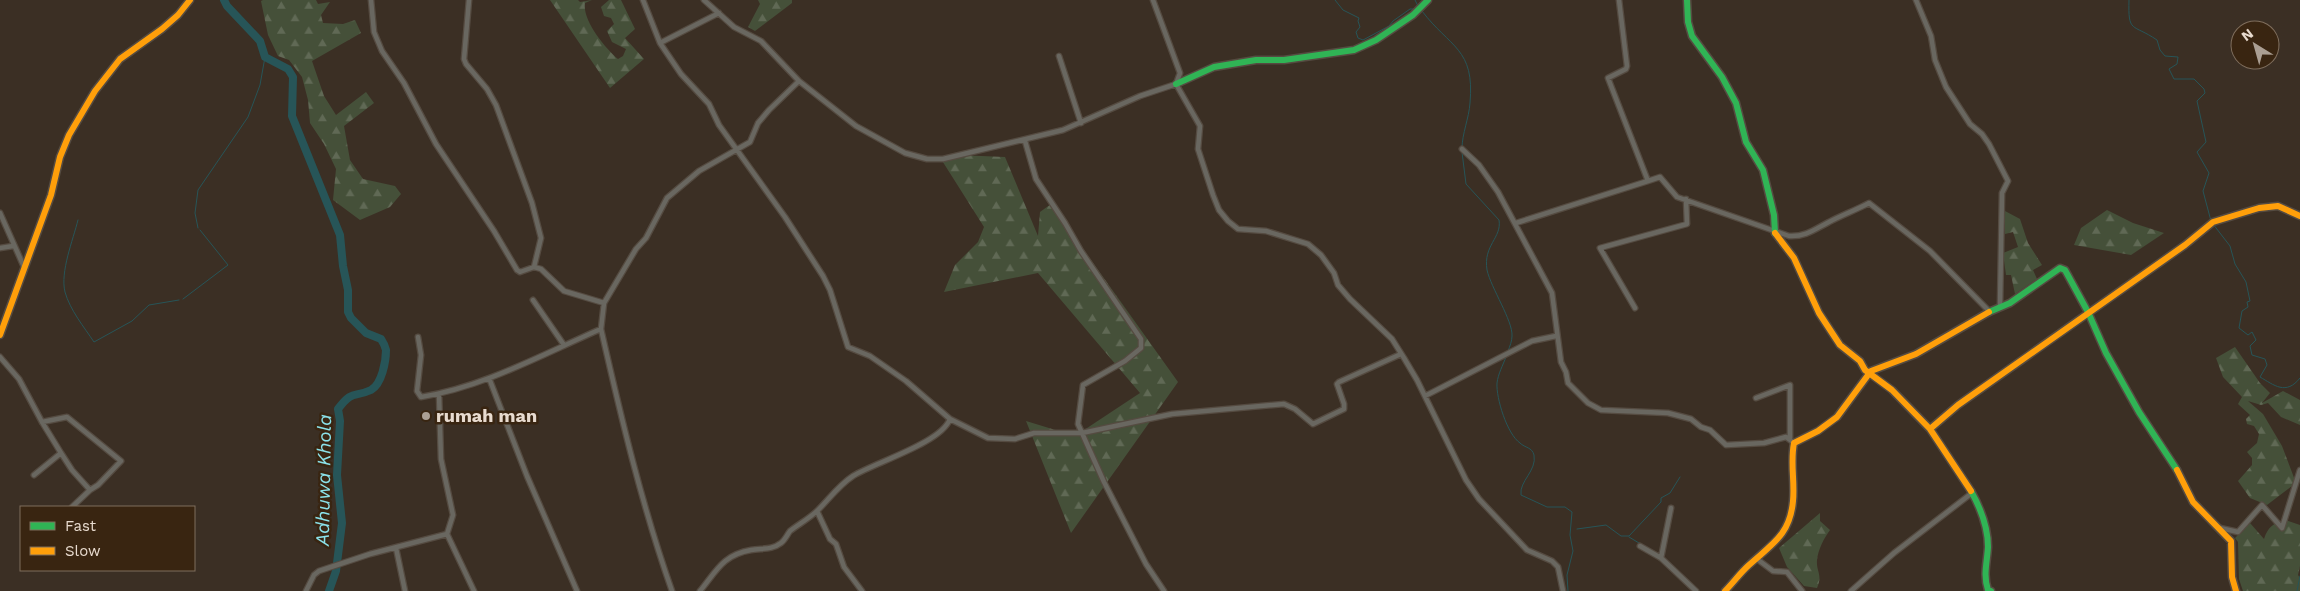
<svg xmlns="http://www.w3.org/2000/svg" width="2300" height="591" viewBox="0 0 2300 591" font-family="'Work Sans',sans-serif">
<defs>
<pattern id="forest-firs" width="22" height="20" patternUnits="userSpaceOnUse" patternTransform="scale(1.25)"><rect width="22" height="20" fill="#455039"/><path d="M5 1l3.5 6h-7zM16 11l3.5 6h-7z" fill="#606955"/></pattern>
</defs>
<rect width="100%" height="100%" fill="#3b2f24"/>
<path fill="url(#forest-firs)" d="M 263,0 L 316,0 L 318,4 L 330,2 L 321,15 L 323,23 L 343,24 L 355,20 L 361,33 L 312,61 L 324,96 L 336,115 L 366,92 L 374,103 L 344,126 L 350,160 L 363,179 L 395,186 L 401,194 L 390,207 L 360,220 L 333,200 L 336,169 L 324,144 L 310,123 L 308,100 L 302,77 L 289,60 L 278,56 L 268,35 L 261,1 Z
M 550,0 L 578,0 L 580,2 L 592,0 L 585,3 C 582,20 605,48 618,59 L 623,56 L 626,49 L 612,42 L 607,31 L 614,24 L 611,18 L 604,16 L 601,7 L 609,0 L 621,0 L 635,29 L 625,38 L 644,59 L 610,88 Z
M 758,0 L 792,0 L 792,3 L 755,31 L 748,27 L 760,4 Z
M 957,155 L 1005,157 L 1038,236 L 1040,212 L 1051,204 L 1178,382 L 1071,533 L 1026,421 L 1075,436 L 1140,393 L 1038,273 L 944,292 L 955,265 L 978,242 L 984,227 L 941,159 Z
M 2107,210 L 2133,223 L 2164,233 L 2131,255 L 2074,245 L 2081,228 Z
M 2005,211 L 2020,219 L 2028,243 L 2042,265 L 2033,270 L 2037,279 L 2015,294 L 2011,275 L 2006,275 L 2003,253 L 2018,247 L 2013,232 L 2005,234 Z
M 2235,347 L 2260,383 L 2270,393 L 2262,403 L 2283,391 L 2300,400 L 2300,425 L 2281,417 L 2268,403 L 2261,405 L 2248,401 L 2263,414 L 2282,446 L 2296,483 L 2267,505 L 2250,498 L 2238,481 L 2252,465 L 2252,458 L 2247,452 L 2257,443 L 2259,434 L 2254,426 L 2247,424 L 2246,419 L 2250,415 L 2238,404 L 2242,397 L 2223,377 L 2216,358 Z
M 1820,513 L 1820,521 L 1830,530 C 1824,538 1818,550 1817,560 C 1816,572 1823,575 1817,588 L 1804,586 L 1787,567 L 1779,548 Z
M 2285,520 L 2300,525 L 2300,566 L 2298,575 L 2300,578 L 2300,591 L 2243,591 L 2239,579 L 2238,542 L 2235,538 L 2250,523 L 2264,539 C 2268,527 2273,523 2285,520 Z"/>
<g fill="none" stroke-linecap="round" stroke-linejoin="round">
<path stroke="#275558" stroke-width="1" d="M 1335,0 L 1343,10 L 1359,18 L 1358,21 L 1360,27 L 1356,32 L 1358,38 L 1363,40 L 1389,26 L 1393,21 L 1410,9 L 1415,9
M 1415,0 L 1418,6
M 2129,0 C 2128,34 2132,23 2157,40 L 2160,50 L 2165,56 L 2178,57 L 2177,64 L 2169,69 L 2174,79 L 2194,79 L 2204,89 L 2205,93 L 2197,101 L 2206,142 L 2197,152 L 2209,173 L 2203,191 L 2211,221
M 1422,11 C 1450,48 1475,48 1470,103 C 1469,118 1462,134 1462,148
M 1462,152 L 1466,184 L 1499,220 C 1502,238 1483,245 1487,270 C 1491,288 1513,321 1512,336 C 1512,341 1510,346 1508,351
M 78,220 C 73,240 60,272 65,292 C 70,310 84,327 94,342 L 132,321 L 149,305 L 179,300
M 2213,224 L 2230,246 L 2235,264 L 2246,282 L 2250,301 L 2247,302 L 2248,307 L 2242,311 L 2239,328 L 2248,335 L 2252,332 L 2256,340 L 2250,346 L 2252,355 L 2265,359 L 2267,365 L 2260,377 C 2274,385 2286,396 2300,378
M 198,228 L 195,213 L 198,190 L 248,117 L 260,85 L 265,57
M 183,299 L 228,265 L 200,230
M 1506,357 C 1503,365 1498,374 1497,383 C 1496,398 1507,434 1520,443 C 1525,448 1532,447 1534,455 C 1537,471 1519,481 1521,495 L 1547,507 L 1565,507 L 1572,512 L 1570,535 L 1573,551 L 1567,575 L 1568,591
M 1577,529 L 1606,525 L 1621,536 L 1629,536 L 1661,502 L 1661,498 L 1670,493 L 1680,477
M 1629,537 L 1649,549
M 2297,591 L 2300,576"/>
<path stroke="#275558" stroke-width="8" d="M 224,0 L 227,6 L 260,41 L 265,57 L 288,69 L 293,77 L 292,116 L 340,235 L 343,266 L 348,290 L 348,312 L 351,318 L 366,333 L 381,339 C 383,342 385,346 386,350 C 386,361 382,384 371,390 C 354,398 353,389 338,409 L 340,421 L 337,475 L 342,523 L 336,571 L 329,591"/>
<g stroke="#554b41" stroke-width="7">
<path id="street" d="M 371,0 L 374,32 L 382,51 L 404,83 L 436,144 L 494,231 L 517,270 L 520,272 L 534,267 L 541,269 L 564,291 L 604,303
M 469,0 L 464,59 L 466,64 L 487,89 L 496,105 L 532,203 L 541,238 L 534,267
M 643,0 L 660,43 L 681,74 L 709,104 L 719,125 L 785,217 L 823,276 L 830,290 L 848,347 L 870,356 L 906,381 L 950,419 L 988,438 L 1015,439 L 1034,433 L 1082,433 L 1104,482 L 1146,564 L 1164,591
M 704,0 L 734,27 L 761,41 L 799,81 L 856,126 L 905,153 L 927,159 L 943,159 L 1063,130 L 1140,96 L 1176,84
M 1153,0 L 1180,73 L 1176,84 L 1200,126 L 1198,149 L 1213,195 L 1219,210 L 1228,221 L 1238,229 L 1266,231 L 1308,244 L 1321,255 L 1334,273 L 1338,285 L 1350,299 L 1392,339 L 1404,358 L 1417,380 L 1466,480 L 1479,499 L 1527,550 L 1552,561 L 1558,567 L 1563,591
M 1916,0 L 1931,36 L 1935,60 L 1946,87 L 1970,124 L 1982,134 L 1989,144 L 2008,181 L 2002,193 L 2000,307
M 660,43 L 719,13
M 1059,56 L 1081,123
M 1025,141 L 1036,179 L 1065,223 L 1081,251 L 1141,339 L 1141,348 L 1125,361 L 1083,385 L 1078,424 L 1082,433 L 1172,414 L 1284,404 L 1295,409 L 1313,424 L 1344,409 L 1344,404 L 1337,384 L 1339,382 L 1401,354
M 1462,149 L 1479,165 L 1498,192 L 1552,293 L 1561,362 L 1566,372 L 1568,383 L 1588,403 L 1601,410 L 1668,413 L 1691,419 L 1701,427 L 1710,430 L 1726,445 L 1764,443 L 1786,437 L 1794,443
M 1648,181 L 1660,177 L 1677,197 L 1789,236 C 1806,237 1815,229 1829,222 C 1842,215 1856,210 1869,203 L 1930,251 L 1989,311
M 0,213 L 24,267
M 1516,223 L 1648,181 L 1608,78 L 1626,69 L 1627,66 L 1619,0
M 0,248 L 13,246
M 533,300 L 564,345
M 1635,308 L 1600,248 L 1687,224 L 1686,199
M 601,329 L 604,303 L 636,249 L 646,238 L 667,198 L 699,171 L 750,142 L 758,123 L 769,110 L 799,81
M 418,337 L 421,355 L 417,391 L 421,397 C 484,387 543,354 601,329 C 621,417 642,506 672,591
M 0,357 L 19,379 L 42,422 L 61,453 L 34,475
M 489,378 L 527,476 L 577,591
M 439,394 L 441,459 L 453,515 L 447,534 L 474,591
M 1425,396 L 1532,341 L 1556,336
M 1756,398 L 1790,385 L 1790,438
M 42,422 L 67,417 L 121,461 L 98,485 L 90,490
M 61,453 L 72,470 L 90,490 L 72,507
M 817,511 L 830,539 L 836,544 L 844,567 L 862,591
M 2220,528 L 2238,532 L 2262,505 L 2282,528 L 2300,470
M 1640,546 L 1661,558 L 1696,591
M 396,548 L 405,591
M 1661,558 L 1671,508
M 1757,559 L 1773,571 L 1787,572 L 1802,591
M 306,591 L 314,575 L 319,571 L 370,554 L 447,534
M 700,591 C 717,570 723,555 751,550 C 762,548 772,550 781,543 C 785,540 787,535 790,531 C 799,524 810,518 818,510 C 829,499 839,485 853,476 C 876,462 941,443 950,419
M 1851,591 L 1894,553 L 1972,493"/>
</g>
<g stroke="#554b41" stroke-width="9">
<path id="fast" d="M 1687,0 L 1688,22 L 1692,36 L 1722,77 L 1736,103 L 1746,142 L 1763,170 L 1774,215 L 1775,233
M 1176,84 L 1214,67 L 1256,60 L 1284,60 L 1354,50 L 1376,40 L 1413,15 L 1428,0
M 1989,312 L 2010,303 L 2060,268 L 2065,270 L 2088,312 L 2106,353 L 2139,412 L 2177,470
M 1971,491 C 1980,507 1988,528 1988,547 C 1987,563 1983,575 1988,590 L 1991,591"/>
</g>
<g stroke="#554b41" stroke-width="9">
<path id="slow" d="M 1775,233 L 1794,258 L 1819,313 L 1840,345 L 1860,361 L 1865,370 L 1892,390 L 1930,429 L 1971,491
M 0,335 L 51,195 L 60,157 L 69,135 L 95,91 L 120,59 L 162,29 L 178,15 L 190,0
M 1930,429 L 1958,405 L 2185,245 L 2213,222 L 2259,208 L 2278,206 L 2300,216
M 2177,470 L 2193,502 L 2231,541 L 2232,577 L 2236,591
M 1725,591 C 1733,583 1740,573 1749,565 C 1772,544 1790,535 1793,501 C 1795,481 1790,463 1794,443 L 1818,431 L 1837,417 L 1871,371 L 1916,354 L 1989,312"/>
</g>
<use href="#street" stroke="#696760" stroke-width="4.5"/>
<use href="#fast" stroke="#30b455" stroke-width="6"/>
<use href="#slow" stroke="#ff9f0a" stroke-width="6"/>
</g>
<circle fill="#ab9f93" stroke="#392511" stroke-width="2" cx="426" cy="416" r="5"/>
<g text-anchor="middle" stroke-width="5" stroke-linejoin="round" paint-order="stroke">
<g font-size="18" font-weight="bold" fill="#e8dbcf" stroke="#392511" text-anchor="start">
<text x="436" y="422">rumah man</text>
</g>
<g font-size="19" font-style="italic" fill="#8be2ea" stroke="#392511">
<text transform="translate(323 480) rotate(-89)" y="7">Adhuwa Khola</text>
</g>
</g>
<rect x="20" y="506" width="175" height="65" fill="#392511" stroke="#7f6e5d"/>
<rect x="30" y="522" width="25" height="8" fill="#30b455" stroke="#7f6e5d"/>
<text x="65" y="531" font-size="15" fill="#e8dbcf">Fast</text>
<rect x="30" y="547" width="25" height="8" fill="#ff9f0a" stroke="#7f6e5d"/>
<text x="65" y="556" font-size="15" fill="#e8dbcf">Slow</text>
<g transform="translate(2255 45) rotate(323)"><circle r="24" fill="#392511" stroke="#7f6e5d"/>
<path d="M0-4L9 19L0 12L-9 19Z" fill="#ab9f93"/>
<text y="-8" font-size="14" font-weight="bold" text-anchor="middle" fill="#e8dbcf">N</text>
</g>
</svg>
